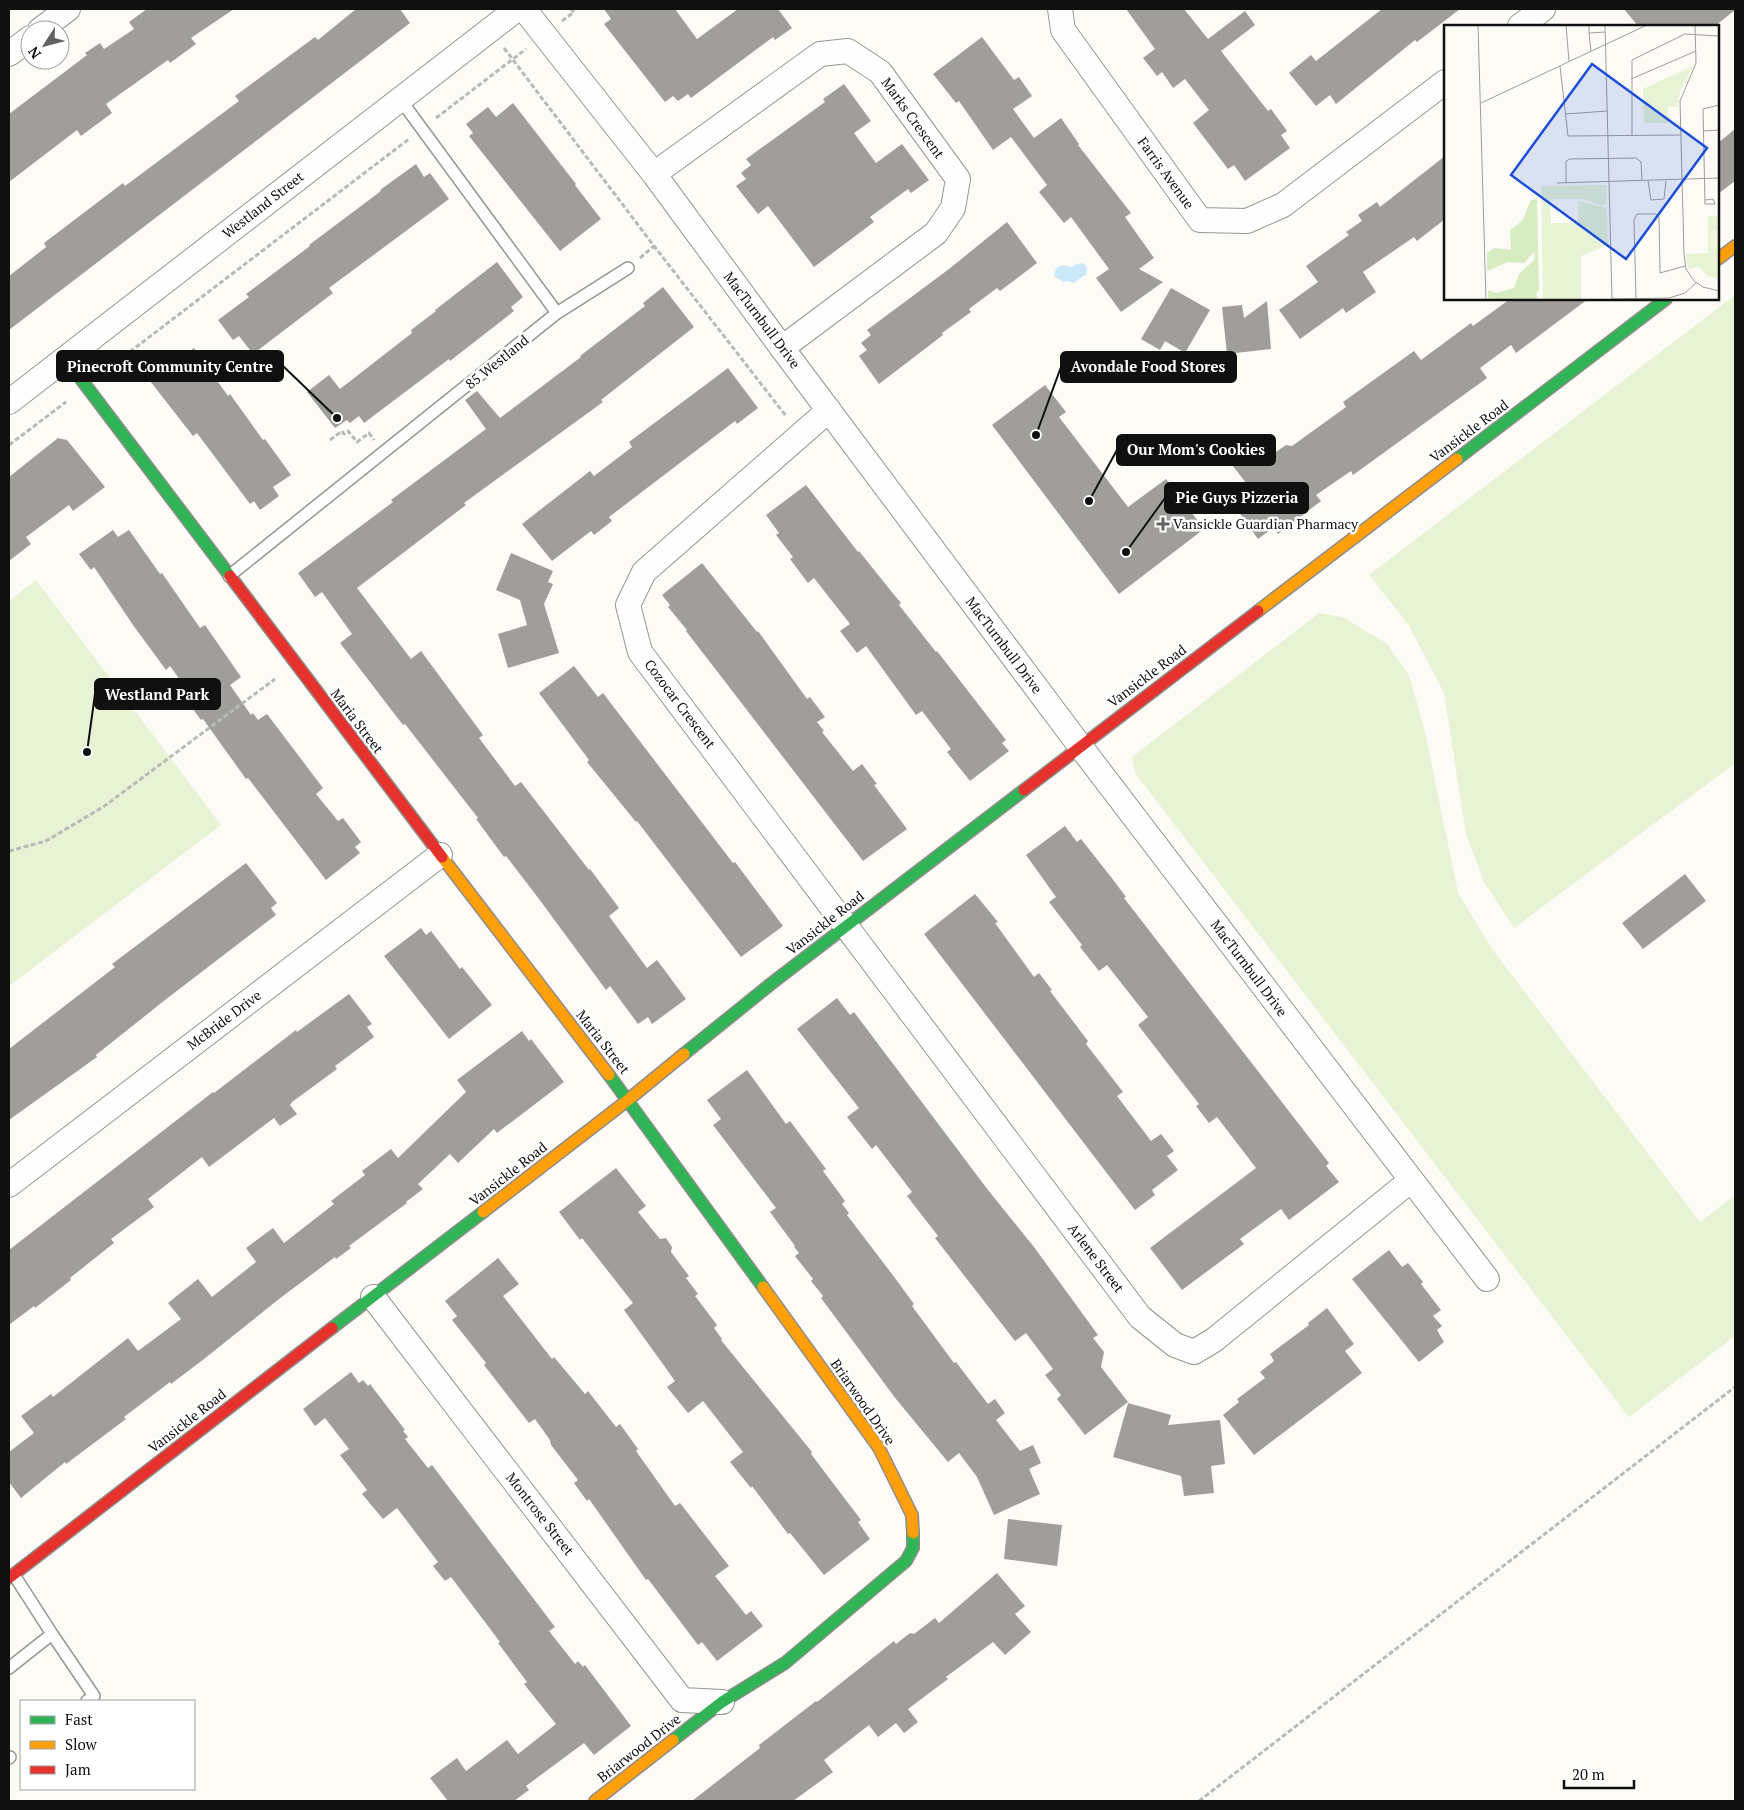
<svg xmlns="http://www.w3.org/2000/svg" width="1744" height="1810" viewBox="0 0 1744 1810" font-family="'PT Serif',serif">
<rect width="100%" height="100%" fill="#fcfbf6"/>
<path fill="#e7f3d4" d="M 1735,295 L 1735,765 L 1734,764 L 1514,928 L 1484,882 L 1466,834 L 1444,693 L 1408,624 L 1369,575 Z
M 36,580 L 221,825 L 9,986 L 9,601 Z
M 1319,613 L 1342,617 L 1386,643 L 1409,675 L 1425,732 L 1458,893 L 1492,949 L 1700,1222 L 1735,1195 L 1735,1336 L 1629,1417 L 1135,773 L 1132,757 Z"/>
<path fill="#caeaf9" d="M 1083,263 L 1087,268 L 1086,275 L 1080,278 L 1074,283 L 1067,281 L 1063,282 L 1054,276 L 1056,268 L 1062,265 L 1072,267 L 1077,264 Z"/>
<path fill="#a09e9b" d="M 147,9 L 234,9 L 191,38 L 196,44 L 170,63 L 168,60 L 106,104 L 112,113 L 81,136 L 77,130 L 9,182 L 9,114 L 87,55 L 85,53 L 100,43 L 104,49 L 134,29 L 129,22 Z
M 356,9 L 400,9 L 410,23 L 9,330 L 9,276 L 46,247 L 44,243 L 123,183 L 125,186 L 239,101 L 235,96 L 315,37 L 318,40 Z
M 604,9 L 675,9 L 697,39 L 738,9 L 778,9 L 792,28 L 775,40 L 773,37 L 691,98 L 688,94 L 678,101 L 673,96 L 665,102 L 604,24 L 611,19 Z
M 1126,9 L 1184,9 L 1208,39 L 1245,11 L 1255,25 L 1221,51 L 1268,111 L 1271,109 L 1287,131 L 1281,135 L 1290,148 L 1245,181 L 1234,165 L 1228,169 L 1193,123 L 1209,110 L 1185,79 L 1173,88 L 1162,72 L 1157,76 L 1143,58 L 1155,49 Z
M 1382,9 L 1460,9 L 1417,42 L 1415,40 L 1336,104 L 1330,95 L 1316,106 L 1289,73 L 1311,55 L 1316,61 Z
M 1624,9 L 1735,9 L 1735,10 L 1715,26 L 1638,26 Z
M 982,37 L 1014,80 L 1019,77 L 1032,96 L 1013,109 L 1034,138 L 1061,118 L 1079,144 L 1078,145 L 1131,213 L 1125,217 L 1154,258 L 1139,269 L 1163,282 L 1121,312 L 1096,278 L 1109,269 L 1071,217 L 1064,223 L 1039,192 L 1047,185 L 1011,137 L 993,150 L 959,101 L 956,103 L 933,74 Z
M 844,84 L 871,121 L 854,133 L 876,163 L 902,144 L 929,180 L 911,193 L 908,189 L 870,217 L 874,222 L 814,267 L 768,206 L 758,214 L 736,186 L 746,179 L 741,173 L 751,165 L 746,159 L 825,102 L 823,99 Z
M 513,103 L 576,184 L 575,185 L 601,219 L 560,251 L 469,136 L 473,133 L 466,124 L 488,107 L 496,117 Z
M 1735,129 L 1735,181 L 1718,194 L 1718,143 Z
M 1445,156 L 1445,219 L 1417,241 L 1414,237 L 1363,272 L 1376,292 L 1346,313 L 1343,308 L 1300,339 L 1279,310 L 1318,282 L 1306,266 L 1349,235 L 1346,232 L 1362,221 L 1358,215 L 1377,202 L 1380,207 Z
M 416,164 L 424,177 L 430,173 L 449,199 L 329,288 L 333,293 L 253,354 L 239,336 L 233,340 L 218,320 L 249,297 L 246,294 L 310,246 L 309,245 L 381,191 L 380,190 Z
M 1007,222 L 1037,263 L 1000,291 L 997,288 L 969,309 L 971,312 L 942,333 L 943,335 L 879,384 L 859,356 L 867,350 L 861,343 L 871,335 L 867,330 L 949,269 Z
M 497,262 L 523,297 L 511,307 L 514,311 L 450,361 L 449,359 L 364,423 L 359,416 L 350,423 L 347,420 L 335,428 L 307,392 L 329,375 L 340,389 L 412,333 L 411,330 L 436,311 L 435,310 Z
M 663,287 L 694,327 L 601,400 L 603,402 L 464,503 L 466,505 L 357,588 L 411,659 L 421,651 L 483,735 L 479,738 L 515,786 L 521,782 L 589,870 L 590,869 L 619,908 L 609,916 L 647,968 L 657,960 L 686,999 L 652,1024 L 648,1017 L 638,1024 L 610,986 L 606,990 L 539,899 L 506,856 L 504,857 L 476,819 L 478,818 L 405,724 L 403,725 L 340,643 L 352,634 L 322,592 L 315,597 L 298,573 L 393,502 L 391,500 L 486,429 L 465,400 L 477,391 L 500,418 L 581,357 L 580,356 L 645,306 L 643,303 Z
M 1171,288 L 1210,310 L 1185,353 L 1165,341 L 1160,350 L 1141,339 Z
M 1510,299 L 1588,299 L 1516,353 L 1511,345 L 1480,368 L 1487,378 L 1353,475 L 1351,471 L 1316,495 L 1321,501 L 1278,534 L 1274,527 L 1258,539 L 1236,508 L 1247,500 L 1245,498 L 1253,492 L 1222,452 L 1238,440 L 1257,465 L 1286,445 L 1292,446 L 1346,407 L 1343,402 L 1414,351 L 1421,360 L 1471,323 L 1473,326 Z
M 1267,301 L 1271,349 L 1227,354 L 1222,307 L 1242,305 L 1244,318 Z
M 194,348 L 228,396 L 230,394 L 263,440 L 265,439 L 291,475 L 273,487 L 279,496 L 260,510 L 254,501 L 250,504 L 197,433 L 193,436 L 150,381 L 153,379 L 146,370 L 168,354 L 174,362 Z
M 728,368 L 758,408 L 737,424 L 735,421 L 609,517 L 612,521 L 594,535 L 591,531 L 552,561 L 522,524 L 590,471 L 594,476 L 632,447 L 629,442 Z
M 1045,385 L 1066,412 L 1059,417 L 1128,507 L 1166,479 L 1204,529 L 1119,594 L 992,425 Z
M 58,438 L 67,440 L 105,487 L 73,511 L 69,505 L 26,537 L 31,544 L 9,561 L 9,477 Z
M 806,485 L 858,552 L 859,551 L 891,591 L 901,603 L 899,605 L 936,652 L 937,651 L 1006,740 L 1002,743 L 1009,751 L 970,781 L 947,752 L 951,749 L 922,711 L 916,715 L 866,646 L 857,653 L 840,631 L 850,624 L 814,578 L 808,583 L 790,559 L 793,557 L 776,535 L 779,533 L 766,515 Z
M 113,530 L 118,537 L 129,530 L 160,574 L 162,573 L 200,628 L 205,625 L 241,677 L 230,685 L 251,715 L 253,713 L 258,720 L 267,714 L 323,788 L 316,794 L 338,821 L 343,818 L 361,842 L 355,847 L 360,853 L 326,880 L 248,778 L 246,779 L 203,719 L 201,720 L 188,702 L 193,698 L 170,666 L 166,670 L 133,625 L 94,567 L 91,570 L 79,554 Z
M 511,553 L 553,571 L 548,582 L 553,584 L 544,604 L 559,653 L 508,668 L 498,634 L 527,625 L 520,600 L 496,590 Z
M 702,563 L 757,632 L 758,631 L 807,699 L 810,697 L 825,717 L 817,722 L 824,731 L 822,732 L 853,771 L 862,764 L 877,784 L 874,785 L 907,829 L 863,861 L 686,631 L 687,630 L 668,607 L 670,605 L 662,595 Z
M 574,666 L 598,697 L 603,693 L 733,863 L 735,862 L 783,926 L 741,957 L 637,821 L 636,822 L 587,762 L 589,760 L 539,693 Z
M 1065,826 L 1077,842 L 1081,839 L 1111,877 L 1126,897 L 1124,898 L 1329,1163 L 1326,1166 L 1339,1182 L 1289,1220 L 1281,1209 L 1240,1239 L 1244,1244 L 1182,1290 L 1150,1248 L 1256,1168 L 1217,1117 L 1209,1123 L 1196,1106 L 1199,1104 L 1138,1025 L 1148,1017 L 1107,965 L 1099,971 L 1080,947 L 1082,945 L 1049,902 L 1056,897 L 1026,855 Z
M 246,863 L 277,903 L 271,908 L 276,915 L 165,1000 L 96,1055 L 97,1057 L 9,1120 L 9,1049 L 115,967 L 112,964 Z
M 1685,874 L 1706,901 L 1643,949 L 1622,923 Z
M 975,894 L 998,922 L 995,923 L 1034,977 L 1039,973 L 1052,990 L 1050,991 L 1088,1041 L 1086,1044 L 1123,1092 L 1117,1096 L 1151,1141 L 1161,1134 L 1174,1151 L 1167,1156 L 1178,1170 L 1152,1190 L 1155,1195 L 1135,1210 L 924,934 Z
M 421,928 L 426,935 L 431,931 L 460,969 L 462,967 L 492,1005 L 449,1039 L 384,956 Z
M 349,994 L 372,1024 L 367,1027 L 374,1037 L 335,1066 L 337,1069 L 292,1102 L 290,1105 L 297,1114 L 280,1126 L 274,1118 L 209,1167 L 202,1157 L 148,1199 L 154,1207 L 111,1239 L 114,1243 L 70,1278 L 71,1280 L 35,1308 L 34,1306 L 9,1325 L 9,1250 L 213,1092 L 214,1093 L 296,1030 L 297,1032 Z
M 837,998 L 850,1015 L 854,1012 L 988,1190 L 1034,1247 L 1098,1335 L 1093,1338 L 1104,1352 L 1101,1367 L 1128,1402 L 1085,1435 L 1057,1399 L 1061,1395 L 1045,1375 L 1053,1369 L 1026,1333 L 1015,1341 L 935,1238 L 938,1236 L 907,1196 L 912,1192 L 876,1145 L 872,1149 L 847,1117 L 859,1108 L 797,1029 Z
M 522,1031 L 529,1041 L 531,1039 L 564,1082 L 497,1133 L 494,1129 L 458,1163 L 450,1154 L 418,1184 L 423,1189 L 406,1202 L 407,1203 L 349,1246 L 351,1248 L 336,1259 L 335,1257 L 279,1299 L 204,1359 L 171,1384 L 170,1382 L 124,1417 L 126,1419 L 66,1464 L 65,1462 L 21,1498 L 9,1482 L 9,1452 L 34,1433 L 21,1416 L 51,1394 L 53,1397 L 128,1338 L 138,1351 L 181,1319 L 168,1303 L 198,1279 L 212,1297 L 256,1262 L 246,1248 L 273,1228 L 284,1243 L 334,1204 L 331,1201 L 365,1175 L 362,1171 L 391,1149 L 398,1158 L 466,1092 L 457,1080 Z
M 747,1070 L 786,1124 L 790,1121 L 826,1169 L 823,1171 L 845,1201 L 842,1204 L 849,1213 L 847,1215 L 895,1278 L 914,1304 L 912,1306 L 954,1363 L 956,1362 L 988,1404 L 995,1399 L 1005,1413 L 996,1420 L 1020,1451 L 1033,1445 L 1041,1463 L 1029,1469 L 1040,1494 L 994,1515 L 977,1477 L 959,1453 L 948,1462 L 896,1399 L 821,1298 L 823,1296 L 811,1281 L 813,1279 L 795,1256 L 799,1253 L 794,1247 L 795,1246 L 770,1212 L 776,1208 L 713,1125 L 721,1119 L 707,1100 Z
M 616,1168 L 646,1206 L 638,1212 L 660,1239 L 666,1238 L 672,1247 L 671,1252 L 689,1276 L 686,1278 L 698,1294 L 695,1296 L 717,1325 L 714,1328 L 722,1339 L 721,1340 L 812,1452 L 811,1454 L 861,1520 L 858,1522 L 870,1539 L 824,1575 L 790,1533 L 788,1534 L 752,1486 L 751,1488 L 730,1462 L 743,1452 L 703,1401 L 688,1413 L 667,1387 L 675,1381 L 624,1310 L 633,1303 L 582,1238 L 580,1240 L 559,1212 Z
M 1389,1250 L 1402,1267 L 1408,1263 L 1423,1282 L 1421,1284 L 1441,1310 L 1433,1316 L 1442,1326 L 1437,1330 L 1444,1342 L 1419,1362 L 1352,1279 Z
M 498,1258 L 519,1284 L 503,1296 L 552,1359 L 554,1357 L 585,1394 L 588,1391 L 616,1427 L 620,1424 L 638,1449 L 636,1451 L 675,1506 L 680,1503 L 729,1566 L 715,1576 L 746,1615 L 751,1611 L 763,1626 L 717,1661 L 702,1642 L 698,1645 L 648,1579 L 646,1580 L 589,1499 L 587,1501 L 574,1483 L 578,1480 L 551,1445 L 550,1440 L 535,1419 L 529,1423 L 484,1365 L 486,1363 L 452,1320 L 457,1316 L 445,1301 Z
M 1327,1308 L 1354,1344 L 1345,1351 L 1362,1373 L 1254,1455 L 1223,1415 L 1239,1402 L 1237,1399 L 1265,1378 L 1260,1372 L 1274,1361 L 1270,1354 L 1309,1325 L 1308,1323 Z
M 351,1372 L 359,1383 L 363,1380 L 368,1386 L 370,1384 L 405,1430 L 403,1431 L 408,1437 L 405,1439 L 428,1468 L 432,1465 L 555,1627 L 549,1631 L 575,1664 L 578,1661 L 583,1667 L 585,1665 L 631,1726 L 594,1755 L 584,1743 L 526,1786 L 529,1790 L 514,1801 L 448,1801 L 430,1778 L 457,1758 L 466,1771 L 507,1740 L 518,1754 L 556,1724 L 524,1684 L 527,1682 L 498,1643 L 500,1642 L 451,1577 L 445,1581 L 433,1566 L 438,1562 L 397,1508 L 383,1519 L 362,1494 L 367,1490 L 340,1455 L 349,1449 L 325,1418 L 315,1426 L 303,1409 Z
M 1128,1403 L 1171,1415 L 1168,1425 L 1220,1420 L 1225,1464 L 1211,1466 L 1214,1493 L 1184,1496 L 1181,1476 L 1113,1457 Z
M 1008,1519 L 1062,1525 L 1057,1566 L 1004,1559 Z
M 997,1573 L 1025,1606 L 1015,1614 L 1031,1632 L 1005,1655 L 993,1642 L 946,1677 L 948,1679 L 908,1709 L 918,1722 L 904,1733 L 896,1723 L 878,1737 L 869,1725 L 824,1760 L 833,1772 L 793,1801 L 692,1801 L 760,1748 L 759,1745 L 816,1701 L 817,1702 L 894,1641 L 896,1644 L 910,1633 L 914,1634 L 935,1618 L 939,1623 Z"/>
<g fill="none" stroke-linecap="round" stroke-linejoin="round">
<g stroke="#969694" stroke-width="14">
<path id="lane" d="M 400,99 L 557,313
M 229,576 L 557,313 L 628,268
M 52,1634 L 94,1696 L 87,1701
M 9,1668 L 52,1634 L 14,1575
M 9,1758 L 10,1757"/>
</g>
<g stroke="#969694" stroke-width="26">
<path id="street" d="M 524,9 L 654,174 L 782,348 L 1080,746 L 1487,1279
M 1060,9 L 1063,30 L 1200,220 L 1247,221 L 1283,205 L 1445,82
M 1520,26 L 1543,9
M 40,30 L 68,9
M 9,54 L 30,38
M 654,174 L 820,54 L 848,51 L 880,72 L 958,179 L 953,208 L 936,233 L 782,348
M 9,402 L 517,9
M 829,410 L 644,572 L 628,605 L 640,652 L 1140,1317 L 1175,1345 L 1194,1352 L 1214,1340 L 1410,1181
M 9,1185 L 440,855
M 373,1297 L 682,1700 L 722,1702"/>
</g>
<g stroke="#8d8c8a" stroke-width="14">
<path id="fast" d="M 65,358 L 230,576
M 1457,459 L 1666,299
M 684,1054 L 772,983 L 1024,790
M 609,1075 L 763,1287
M 332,1328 L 483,1212
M 673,1740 L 722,1702 L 785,1663 L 906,1561 L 913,1548 L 913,1533"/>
</g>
<g stroke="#8d8c8a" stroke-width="14">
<path id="slow" d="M 1718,259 L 1735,246
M 1258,611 L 1457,459
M 442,857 L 609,1075
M 483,1212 L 628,1100 L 684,1054
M 763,1287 L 879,1448 L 912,1515 L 913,1533
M 595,1801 L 673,1740"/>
</g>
<g stroke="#8d8c8a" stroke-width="14">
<path id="jam" d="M 230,576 L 442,857
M 1024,790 L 1258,611
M 9,1578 L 332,1328"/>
</g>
<path stroke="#b9b9b8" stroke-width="3" stroke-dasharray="5 2.5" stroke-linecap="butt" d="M 562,21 L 574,12 L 571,9
M 504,48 L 654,246 L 786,416
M 436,118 L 526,49
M 640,258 L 654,246
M 106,370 L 409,139
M 330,440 L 342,431 L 344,434 L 348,431 L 357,442 L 369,433 L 374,440
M 9,445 L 66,402
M 9,851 L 46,841 L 103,807 L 275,679
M 1199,1801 L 1735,1387"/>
<use href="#lane" stroke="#fffefe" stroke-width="11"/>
<use href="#street" stroke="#fffefe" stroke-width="24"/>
<use href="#fast" stroke="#30b455" stroke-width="11"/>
<use href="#slow" stroke="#ff9f0a" stroke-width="11"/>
<use href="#jam" stroke="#e5322d" stroke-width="11"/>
</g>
<path fill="#636260" stroke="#fff" stroke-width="2" d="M1160.5 516.5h5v5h5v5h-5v5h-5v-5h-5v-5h5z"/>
<g text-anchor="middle" stroke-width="5" stroke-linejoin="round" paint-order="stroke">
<g font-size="14" fill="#101010" stroke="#fff">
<text transform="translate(913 118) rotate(54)" y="5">Marks Crescent</text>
<text transform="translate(1166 173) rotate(54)" y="5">Farris Avenue</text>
<text transform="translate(263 205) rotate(-38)" y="5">Westland Street</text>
<text transform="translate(762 320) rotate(53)" y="5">MacTurnbull Drive</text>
<text transform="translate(497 362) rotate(-39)" y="5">85 Westland</text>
<text transform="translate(1469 431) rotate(-37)" y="5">Vansickle Road</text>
<text transform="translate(1004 645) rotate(53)" y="5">MacTurnbull Drive</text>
<text transform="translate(1147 676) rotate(-37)" y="5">Vansickle Road</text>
<text transform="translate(680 704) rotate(53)" y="5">Cozocar Crescent</text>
<text transform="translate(357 721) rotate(53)" y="5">Maria Street</text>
<text transform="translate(825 923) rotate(-38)" y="5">Vansickle Road</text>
<text transform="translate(1249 968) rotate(53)" y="5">MacTurnbull Drive</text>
<text transform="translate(224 1020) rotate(-37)" y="5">McBride Drive</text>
<text transform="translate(603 1042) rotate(52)" y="5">Maria Street</text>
<text transform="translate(508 1174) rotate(-38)" y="5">Vansickle Road</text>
<text transform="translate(1096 1258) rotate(53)" y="5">Arlene Street</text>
<text transform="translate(863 1402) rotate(55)" y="5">Briarwood Drive</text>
<text transform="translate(187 1421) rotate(-38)" y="5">Vansickle Road</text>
<text transform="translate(540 1514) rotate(52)" y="5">Montrose Street</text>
<text transform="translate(639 1748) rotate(-38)" y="5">Briarwood Drive</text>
</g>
<g font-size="14" fill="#101010" stroke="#fff" text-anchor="start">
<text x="1173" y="529">Vansickle Guardian Pharmacy</text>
</g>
</g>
<g transform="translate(1444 25)">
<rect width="275" height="275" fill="#fcfbf6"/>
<path d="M 249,41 L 236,67 L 233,82 L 224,82 L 224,98 L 200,98 L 199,64 ZM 162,160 L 163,178 L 158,181 L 139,174 L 106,174 L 107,198 L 134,198 L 134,176 L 163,183 L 164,220 L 137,231 L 137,275 L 99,275 L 97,161 ZM 264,191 L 275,191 L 275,254 L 264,251 L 254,241 L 245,245 L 243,238 L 242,229 L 264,228 Z" fill="#e7f3d4"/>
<path d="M 93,174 L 95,265 L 92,269 L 95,275 L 44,275 L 44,265 L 52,268 L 70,263 L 75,249 L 90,235 L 91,226 L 80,238 L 64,237 L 43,246 L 43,228 L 50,223 L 67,225 L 66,205 L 78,196 L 87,175 Z" fill="#d8ecc2"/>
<path d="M 275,204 L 275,224 L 266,224 L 266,205 Z" fill="#f0f7de"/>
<path fill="none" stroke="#9e9d9a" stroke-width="1" d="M 34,0 L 42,275M 122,0 L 125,36M 145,0 L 145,8 L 161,7M 161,0 L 168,275M 251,0 L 252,38 L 236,76 L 240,229 L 242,244 L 250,256 L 259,262 L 275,266M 145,8 L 147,26M 116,41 L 124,111 L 237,110M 187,54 L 252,26M 37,78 L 203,0M 122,89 L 163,86M 259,106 L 275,105M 188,111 L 188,35 L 241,9 L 275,11M 204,156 L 207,175 L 220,174 L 222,156M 113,158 L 275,153M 122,158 L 122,136 L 126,134 L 192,133 L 197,137 L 198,156M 261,175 L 269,174 L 271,179 L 261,179 L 259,84 L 275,80M 168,274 L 225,273 L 241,268 L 252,258M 192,274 L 190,195 L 193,189 L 212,189 L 215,192 L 216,248 L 241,241"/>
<path fill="#1d4ed8" fill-opacity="0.15" stroke="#1d4ed8" stroke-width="2.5" d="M 148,39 L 263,123 L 182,234 L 67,150 Z"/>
<rect width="275" height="275" fill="none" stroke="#101010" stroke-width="2.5"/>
</g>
<path fill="none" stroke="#101010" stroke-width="2" d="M337 418L283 366M1036 435L1061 367M1089 501L1117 450M1126 552L1165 498M87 752L95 694"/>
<g fill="#101010" stroke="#fff" stroke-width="2">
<circle cx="337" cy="418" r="5"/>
<circle cx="1036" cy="435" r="5"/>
<circle cx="1089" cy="501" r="5"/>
<circle cx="1126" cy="552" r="5"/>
<circle cx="87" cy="752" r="5"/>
</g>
<g fill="#101010" stroke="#101010" stroke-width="2">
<rect x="57" y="351" width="226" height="30" rx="5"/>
<rect x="1061" y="352" width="175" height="30" rx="5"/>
<rect x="1117" y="435" width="158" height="30" rx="5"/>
<rect x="1165" y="483" width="143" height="30" rx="5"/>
<rect x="95" y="679" width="125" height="30" rx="5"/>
</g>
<g font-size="15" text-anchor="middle" font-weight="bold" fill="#fff">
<text x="170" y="372">Pinecroft Community Centre</text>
<text x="1148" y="372">Avondale Food Stores</text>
<text x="1196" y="455">Our Mom's Cookies</text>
<text x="1237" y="503">Pie Guys Pizzeria</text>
<text x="157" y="700">Westland Park</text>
</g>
<rect width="1744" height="1810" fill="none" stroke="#101010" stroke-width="20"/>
<rect x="20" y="1700" width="175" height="90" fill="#ffffff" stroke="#9f9f9f"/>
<rect x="30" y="1716" width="25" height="8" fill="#30b455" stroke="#9f9f9f"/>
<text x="65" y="1725" font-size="15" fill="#101010">Fast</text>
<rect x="30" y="1741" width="25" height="8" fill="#ff9f0a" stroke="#9f9f9f"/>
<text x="65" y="1750" font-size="15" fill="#101010">Slow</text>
<rect x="30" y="1766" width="25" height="8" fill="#e5322d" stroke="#9f9f9f"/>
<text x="65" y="1775" font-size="15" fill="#101010">Jam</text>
<g transform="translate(45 45) rotate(234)"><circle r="24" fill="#ffffff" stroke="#9f9f9f"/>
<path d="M0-4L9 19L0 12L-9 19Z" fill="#636260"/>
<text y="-8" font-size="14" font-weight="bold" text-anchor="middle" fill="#101010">N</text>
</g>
<path d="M1564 1780v8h70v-8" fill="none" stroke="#101010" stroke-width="2.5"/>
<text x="1572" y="1780" font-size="15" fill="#101010" stroke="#ffffff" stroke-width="4" paint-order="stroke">20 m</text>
</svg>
